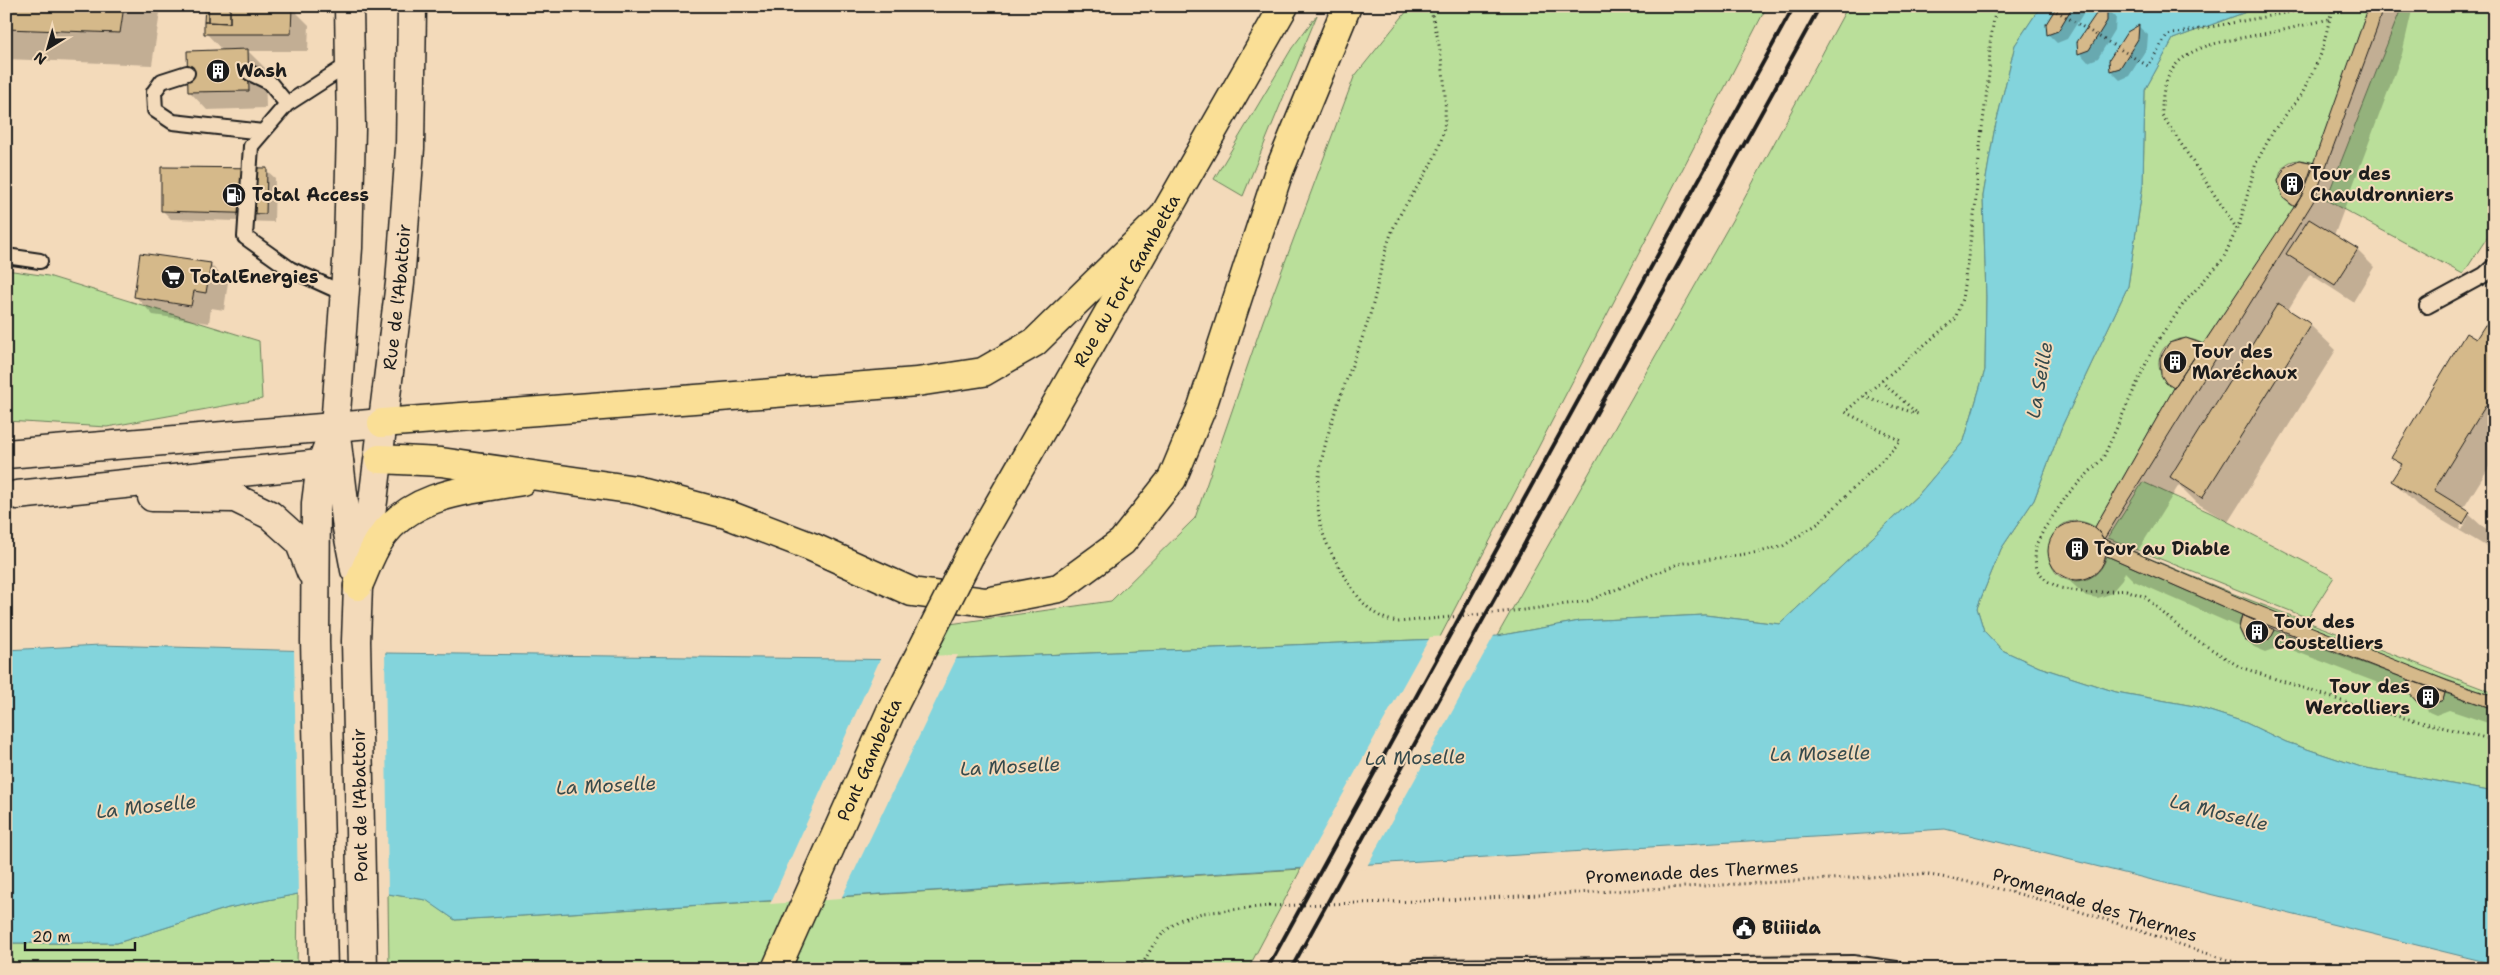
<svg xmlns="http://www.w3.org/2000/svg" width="2500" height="975" viewBox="0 0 2500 975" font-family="'Shantell Sans',sans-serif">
<rect width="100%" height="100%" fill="#f3daba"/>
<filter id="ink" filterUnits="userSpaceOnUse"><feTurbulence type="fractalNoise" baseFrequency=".02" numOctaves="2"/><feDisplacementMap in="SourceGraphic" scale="10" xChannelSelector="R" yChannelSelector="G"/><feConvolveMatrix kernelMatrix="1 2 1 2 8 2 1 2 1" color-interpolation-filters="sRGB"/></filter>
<g filter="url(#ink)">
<path fill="#badf9a" stroke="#6b7e5b" d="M 1411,6 L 1767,6 L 1439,639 L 916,660 L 936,626 L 1111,601 L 1195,518 L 1263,321 L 1354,77 Z
M 1848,6 L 2041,6 L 2015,45 L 1994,132 L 1983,196 L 1986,297 L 1985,370 L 1964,441 L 1919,494 L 1780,624 L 1705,615 L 1580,621 L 1497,636 L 1743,201 Z
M 2262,6 L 2369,6 L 2315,163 C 2310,162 2304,160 2299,160 C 2272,161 2274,198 2295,207 L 2203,344 C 2167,324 2141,366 2174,388 L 2095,527 C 2043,497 2030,591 2084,580 C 2096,577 2103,568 2107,556 L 2242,615 C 2230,642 2264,655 2275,630 L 2409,680 L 2407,691 L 2418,703 L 2426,707 L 2443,700 L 2445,693 L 2494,709 L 2494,792 L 2361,767 L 2286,742 L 2244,722 L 2194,706 L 2116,692 L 2039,667 L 2002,650 L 1984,631 L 1977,608 L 2001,549 L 2034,500 L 2062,426 L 2128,286 L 2143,184 L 2145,90 L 2173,39 Z
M 2402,6 L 2494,6 L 2494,227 L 2463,274 L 2326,200 Z
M 1317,15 L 1243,196 L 1214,179 L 1292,48 Z
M 6,270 L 48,276 L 259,341 L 262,399 L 107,427 L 6,421 Z
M 2143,482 L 2211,513 L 2334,577 L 2308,618 L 2108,538 Z
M 2104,539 L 2234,594 L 2494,693 L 2494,696 C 2361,653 2232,595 2104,539 Z
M 1301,869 L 1248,969 L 389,969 L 388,894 L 427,900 L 455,920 Z
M 298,894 L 297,969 L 6,969 L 6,943 L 117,943 L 228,908 Z"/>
<path fill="#83d4dc" stroke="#5a8a8f" d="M 2041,6 L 2262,6 L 2173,39 L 2145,90 L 2143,184 L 2128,286 L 2062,426 L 2034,500 L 2001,549 L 1977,608 L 1984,631 L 2002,650 L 2039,667 L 2116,692 L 2194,706 L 2244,722 L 2286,742 L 2361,767 L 2494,792 L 2494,964 L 1945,829 L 455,920 L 426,900 L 388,894 L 298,894 L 228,908 L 117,943 L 6,943 L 6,650 L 100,645 L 385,653 L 916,660 L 1439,639 L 1497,636 L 1580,621 L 1705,615 L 1780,624 L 1919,494 L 1964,441 L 1985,370 L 1986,297 L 1983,196 L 1994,132 L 2015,45 Z"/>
<path fill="#f3daba" d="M 1495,634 L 1366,868 L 1300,872 L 1430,637 Z
M 294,648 L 385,650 L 388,896 L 298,896 Z
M 958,655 L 841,899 L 770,904 L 881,657 Z"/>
<path fill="#0003" fill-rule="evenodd" d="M 6,6 L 161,6 L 152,65 L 6,59 Z
M 206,6 L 291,7 L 309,25 L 308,51 L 248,51 L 265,68 L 266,108 L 207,110 L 190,92 L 223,51 L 206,33 Z
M 2059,6 L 2084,6 L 2084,12 L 2067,39 L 2057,43 L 2048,34 Z
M 2362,6 L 2375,10 L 2372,6 L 2413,6 L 2402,54 L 2334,236 L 2357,250 L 2374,267 L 2353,302 L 2310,274 L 2288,310 L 2310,325 L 2336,350 L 2228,522 L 2197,503 L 2179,485 L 2136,554 L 2249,604 L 2447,682 L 2494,697 L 2494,725 L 2449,710 L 2436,715 L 2429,712 L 2415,697 L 2279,645 L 2277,648 L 2266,652 L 2254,647 L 2245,638 L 2241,628 L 2134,581 L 2125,572 L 2122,580 L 2110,594 L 2098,598 L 2086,596 L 2054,567 L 2050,557 L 2051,542 L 2056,533 L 2065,526 L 2080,523 L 2090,525 L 2104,537 L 2175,389 L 2167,382 L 2160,366 L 2161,358 L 2203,346 L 2295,208 L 2284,197 L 2314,164 L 2369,11 Z
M 2107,9 L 2116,17 L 2115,30 L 2098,58 L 2088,62 L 2080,53 L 2096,15 Z
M 2139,27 L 2148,35 L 2147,48 L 2129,76 L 2120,80 L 2111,71 L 2110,61 L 2128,33 Z
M 266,170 L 275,178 L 274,222 L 171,219 L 162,210 Z
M 210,264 L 228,282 L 224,310 L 211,308 L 209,323 L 153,315 L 136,297 Z
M 2494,332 L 2494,459 L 2463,509 L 2494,537 L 2489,548 L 2418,506 L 2393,481 L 2402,466 L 2392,457 L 2477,341 ZM 2465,518 L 2468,518 L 2461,530 L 2459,529 Z"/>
<path fill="#d5b98a" stroke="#1c1c1c" d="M 6,6 L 124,6 L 120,33 L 6,29 Z
M 205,6 L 208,6 L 208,22 L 204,22 Z
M 208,6 L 230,6 L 230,23 L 208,22 Z
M 230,6 L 292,6 L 291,34 L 204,34 L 204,22 L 230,23 Z
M 2057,6 L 2073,6 L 2058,31 L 2047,35 L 2046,24 Z
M 2369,6 L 2383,6 L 2377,28 L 2313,202 L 2104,539 L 2095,527 L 2174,388 L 2302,195 Z
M 2107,7 L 2107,21 L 2089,50 L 2078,54 L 2077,42 L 2096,14 Z
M 2139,25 L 2138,39 L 2120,68 L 2110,71 L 2109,60 L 2127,32 Z
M 248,49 L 249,91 L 188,92 L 187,51 Z
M 2299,160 L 2315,163 L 2302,195 L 2295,207 L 2283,198 L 2278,181 L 2285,167 Z
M 161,167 L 267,168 L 266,214 L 161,211 Z
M 2309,219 L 2358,249 L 2335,285 L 2286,254 Z
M 140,253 L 211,263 L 206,293 L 194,291 L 191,306 L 134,297 Z
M 2278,303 L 2311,324 L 2202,498 L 2170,477 Z
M 2485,325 L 2494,331 L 2494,392 L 2434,490 L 2470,512 L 2463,524 L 2391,481 L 2402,464 L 2391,458 L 2466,333 L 2476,339 Z
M 2186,338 L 2203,344 L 2174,388 L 2166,383 L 2161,375 L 2160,358 L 2169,343 Z
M2048 551a29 29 0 1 1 58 0a29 29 0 1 1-58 0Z
M 2104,539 L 2250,602 L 2448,681 L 2494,696 L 2494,709 L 2409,680 L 2242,615 L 2107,556 Z
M 2242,615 L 2275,630 L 2272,636 L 2268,640 L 2256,644 L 2244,639 L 2239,628 Z
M 2409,680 L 2445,693 L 2443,700 L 2426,707 L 2418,703 L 2407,691 Z"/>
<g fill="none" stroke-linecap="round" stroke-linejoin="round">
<g stroke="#1c1c1c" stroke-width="18">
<path id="lane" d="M 187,73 L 162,81 L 154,92 L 155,110 L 173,122 L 263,132
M 250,73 L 269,82 L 287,104
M 6,256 L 40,261
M 345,294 L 290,269 L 245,237 L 251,146 L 287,104 L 349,64
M 2427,306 L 2484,275 L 2494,266
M 1415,969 L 1416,967 L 1853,963 L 1897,969"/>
</g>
<g stroke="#1c1c1c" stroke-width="31">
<g id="secondary">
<path d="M 349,6 L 351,129 L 348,248 L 335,427 L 347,528 L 355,570"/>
<path d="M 6,454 L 382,423"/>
<path d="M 17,495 L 339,462"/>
<path d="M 152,497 L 235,498 L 270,515 L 299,541 L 311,572"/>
<path d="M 323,969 L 315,641 L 316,503 L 321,464 L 333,433"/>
<path id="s1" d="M 363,969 L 356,641 L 358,586 L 373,501 L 400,283 L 410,148 L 412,6"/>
</g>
</g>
<g stroke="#1c1c1c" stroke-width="31">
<g id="primary">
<path d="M 382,423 L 917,382 L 983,372 L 1035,342 L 1162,218"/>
<path d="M 379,459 L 441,462 L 636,490 L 726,514 L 812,547 L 912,592 L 986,602 L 1059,588 L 1122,542 L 1172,479 L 1202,407 L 1279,171 L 1347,6"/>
<path id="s2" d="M 970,555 L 1284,6"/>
<path d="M 358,586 C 365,571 371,552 381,538 C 413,492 472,490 522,481"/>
</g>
</g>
<path stroke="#1c1c1c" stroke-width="3" stroke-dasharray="1 4" stroke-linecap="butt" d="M 1429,6 C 1440,36 1450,102 1443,133 C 1435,169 1407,196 1393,229 C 1381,258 1378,291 1368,321 C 1350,377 1310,456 1319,516 C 1322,539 1334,559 1346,578 C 1359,600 1372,618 1398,622 L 1524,610 L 1588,601 L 1678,564 L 1759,552 L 1783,546 L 1819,523 L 1901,441 L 1845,412 L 1955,319 L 1962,299 L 1975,209 L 1980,145 L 1989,74 L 1990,44 L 1996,6
M 2048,6 L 2148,66 L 2167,35 L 2307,9 L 2308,6
M 2333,6 L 2321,54 L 2302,94 L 2274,130 L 2256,163 L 2240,222 L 2223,259 L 2184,303 L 2153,348 L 2103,458 L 2068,494 L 2044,529 L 2036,545 L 2035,559 L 2037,570 L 2047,581 L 2060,588 L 2088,593 L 2126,590 L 2145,597 L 2187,634 L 2240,667 L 2360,707 L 2494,740
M 2237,229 L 2162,115 C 2160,49 2204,45 2257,35 C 2281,31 2305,25 2329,19
M 1864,397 L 1918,414 L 1882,382
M 1140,969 L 1153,945 L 1164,932 L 1179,920 L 1202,913 L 1269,906 L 1448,900 L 1922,874 C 2037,890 2147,936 2257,969"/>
<use href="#lane" stroke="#f3daba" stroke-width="14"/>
<use href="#secondary" stroke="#f3daba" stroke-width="28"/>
<use href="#primary" stroke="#fadf96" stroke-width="28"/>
<path stroke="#1c1c1c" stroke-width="4" d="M 1267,969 L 1794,6
M 1291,969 L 1820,6"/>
<g stroke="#1c1c1c" stroke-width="31" stroke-linecap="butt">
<g id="primary-bridge">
<path id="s3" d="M 776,969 L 891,711 L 970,555"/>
</g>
</g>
<use href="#primary-bridge" stroke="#fadf96" stroke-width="28"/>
</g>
</g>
<defs>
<g id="building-disc" transform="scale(1.25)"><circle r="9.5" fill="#1c1c1c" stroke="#f3daba"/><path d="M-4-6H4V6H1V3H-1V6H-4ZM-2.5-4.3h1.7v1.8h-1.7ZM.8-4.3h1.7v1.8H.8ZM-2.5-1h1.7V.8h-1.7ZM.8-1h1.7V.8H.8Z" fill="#fff"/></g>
<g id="fuel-disc" transform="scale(1.25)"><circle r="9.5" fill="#1c1c1c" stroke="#f3daba"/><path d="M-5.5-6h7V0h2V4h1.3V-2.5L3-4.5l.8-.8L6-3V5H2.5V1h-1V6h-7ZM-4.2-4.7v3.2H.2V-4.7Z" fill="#fff"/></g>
<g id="supermarket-disc" transform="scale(1.25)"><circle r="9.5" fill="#1c1c1c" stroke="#f3daba"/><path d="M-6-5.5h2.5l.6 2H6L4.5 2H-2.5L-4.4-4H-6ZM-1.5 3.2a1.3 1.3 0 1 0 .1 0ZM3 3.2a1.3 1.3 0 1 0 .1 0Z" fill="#fff"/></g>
<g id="civic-disc" transform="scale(1.25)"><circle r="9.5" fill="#1c1c1c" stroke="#f3daba"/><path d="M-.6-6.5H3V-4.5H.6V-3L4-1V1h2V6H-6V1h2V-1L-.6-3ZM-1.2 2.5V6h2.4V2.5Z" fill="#fff"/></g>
</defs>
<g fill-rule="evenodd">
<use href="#building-disc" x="218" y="71"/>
<use href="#building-disc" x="2292" y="184"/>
<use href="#fuel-disc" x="234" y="195"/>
<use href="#supermarket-disc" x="173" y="277"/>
<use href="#building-disc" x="2175" y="362"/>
<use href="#building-disc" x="2077" y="549"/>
<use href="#building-disc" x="2257" y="632"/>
<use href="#building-disc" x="2428" y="697"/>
<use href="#civic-disc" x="1744" y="928"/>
</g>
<g text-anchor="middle" stroke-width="4" stroke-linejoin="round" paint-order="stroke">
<g font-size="18" font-weight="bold" fill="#1c1c1c" stroke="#f3daba" text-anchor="start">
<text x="236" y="77">Wash</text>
<text x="2310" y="180">Tour des<tspan x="2310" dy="21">Chauldronniers</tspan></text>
<text x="252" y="201">Total Access</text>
<text x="190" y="283">TotalEnergies</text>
<text x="2192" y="358">Tour des<tspan x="2192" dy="21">Maréchaux</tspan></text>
<text x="2094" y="555">Tour au Diable</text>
<text x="2274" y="628">Tour des<tspan x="2274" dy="21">Coustelliers</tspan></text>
<text x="2410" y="693" text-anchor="end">Tour des<tspan x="2410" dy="21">Wercolliers</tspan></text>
<text x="1762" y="934">Bliiida</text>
</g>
<g font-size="18" fill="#1c1c1c" stroke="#f3daba">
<text dy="6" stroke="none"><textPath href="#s2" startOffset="316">Rue du Fort Gambetta</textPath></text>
<text dy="6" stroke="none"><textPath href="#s1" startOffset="675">Rue de l'Abattoir</textPath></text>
<text dy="6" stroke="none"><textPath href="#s3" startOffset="229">Pont Gambetta</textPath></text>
<text transform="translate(360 805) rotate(-91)" y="6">Pont de l'Abattoir</text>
<text transform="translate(1692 872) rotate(-3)" y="6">Promenade des Thermes</text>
<text transform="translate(2095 905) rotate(17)" y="6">Promenade des Thermes</text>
</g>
<g font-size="19" font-style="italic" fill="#364a4c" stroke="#f3daba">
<text transform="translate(2039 380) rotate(-80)" y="7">La Seille</text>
<text transform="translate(1820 753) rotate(-1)" y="7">La Moselle</text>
<text transform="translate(1415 757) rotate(-1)" y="7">La Moselle</text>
<text transform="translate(1010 766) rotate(-3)" y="7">La Moselle</text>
<text transform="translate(606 785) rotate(-3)" y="7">La Moselle</text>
<text transform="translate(146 806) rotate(-6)" y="7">La Moselle</text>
<text transform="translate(2219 812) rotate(14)" y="7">La Moselle</text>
</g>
</g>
<rect width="2500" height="975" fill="none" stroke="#f3daba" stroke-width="25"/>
<rect x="12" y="12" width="2475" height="950" fill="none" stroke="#1c1c1c" stroke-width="2" filter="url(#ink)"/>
<g transform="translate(48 48) rotate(217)" stroke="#f3daba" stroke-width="4" paint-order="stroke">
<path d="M0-4L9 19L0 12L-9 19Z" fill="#1c1c1c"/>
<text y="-8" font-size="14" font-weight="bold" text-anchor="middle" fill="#1c1c1c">N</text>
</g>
<path d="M25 942v8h110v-8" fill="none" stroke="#1c1c1c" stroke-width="2.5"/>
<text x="32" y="942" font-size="15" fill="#1c1c1c" stroke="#f3daba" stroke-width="4" paint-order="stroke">20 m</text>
</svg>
